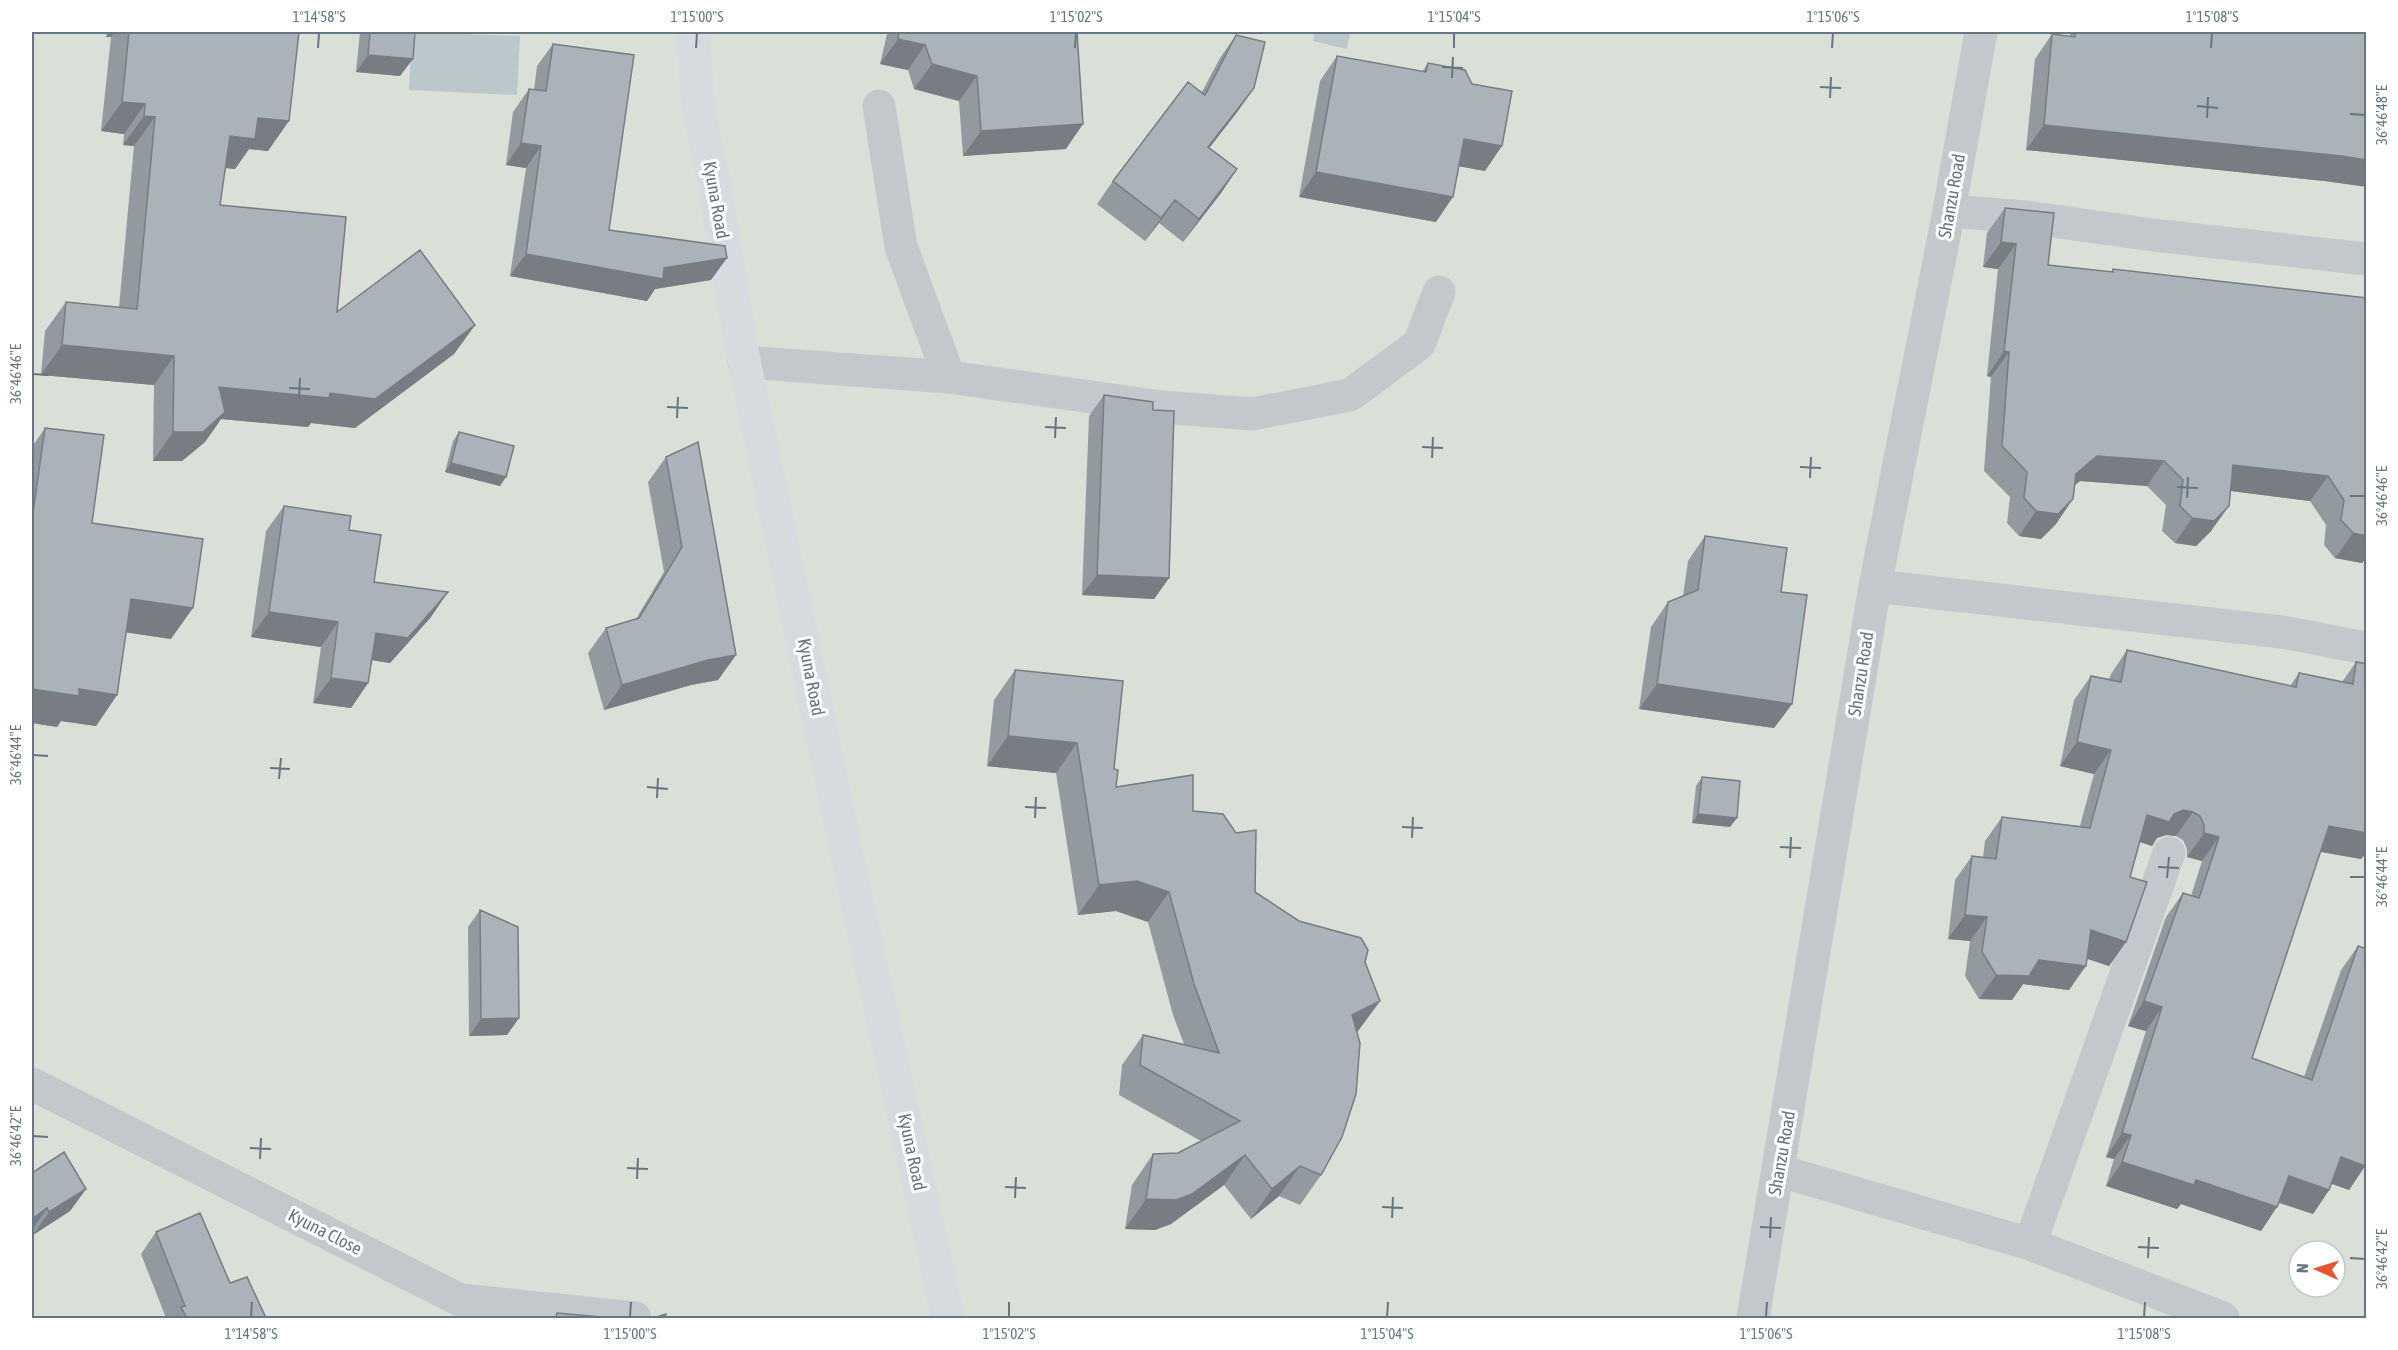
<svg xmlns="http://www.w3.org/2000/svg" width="2398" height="1350" viewBox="0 0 2398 1350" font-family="'Asap Condensed',sans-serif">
<rect width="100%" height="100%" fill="#fafaf8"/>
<path fill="#dadfd7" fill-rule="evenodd" d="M 32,32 L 2366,32 L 2366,1318 L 32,1318 ZM 2299,1251 L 2335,1251 L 2335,1287 L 2299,1287 Z"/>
<path fill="#bbc7cb" d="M 412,32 L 520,36 L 517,95 L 409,90 Z
M 1315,32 L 1350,32 L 1347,49 L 1313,41 Z"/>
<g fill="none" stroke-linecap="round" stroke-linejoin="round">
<path stroke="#c3c8cc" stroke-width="33" d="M 879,106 L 901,247 L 949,377
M 1949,211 L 2025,217 L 2153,235 L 2366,259
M 744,362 L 949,377 L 1162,407 L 1252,414 L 1350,395 L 1419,344 L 1439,292
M 1875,586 L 2282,632 L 2366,648
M 32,1084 L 460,1300 L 635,1318
M 1780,1171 L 2030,1244 L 2223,1318
M 2030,1244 L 2169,853
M 1753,1318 L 1875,586 L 1949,211 L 1981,32"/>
<path stroke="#d6dbdf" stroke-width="33" d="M 693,32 L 698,106 L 715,188 L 741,346 L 848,860 L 948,1318"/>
</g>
<path fill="#929a9f" d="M 107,32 L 299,32 L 268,151 L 249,149 L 235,169 L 225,168 L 220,205 L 337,312 L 475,325 L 454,354 L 355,428 L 311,423 L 308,427 L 221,419 L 205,442 L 182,461 L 153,461 L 154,385 L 41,375 L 45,331 L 66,302 L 119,307 L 134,146 L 123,145 L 124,134 L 101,131 L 111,37 L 106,37 Z
M 360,32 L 415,32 L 400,76 L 356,72 Z
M 889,32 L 1077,32 L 1066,149 L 963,156 L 959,101 L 914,89 L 908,70 L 880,64 L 887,34 Z
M 2072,32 L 2367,32 L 2324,181 L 2026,150 L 2035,59 L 2052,34 L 2069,36 Z
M 1236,35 L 1238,111 L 1209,148 L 1237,169 L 1221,193 L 1183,242 L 1159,223 L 1145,241 L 1097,204 L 1113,181 L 1202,92 L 1220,58 Z
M 553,44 L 609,230 L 711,280 L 655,289 L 647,301 L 510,276 L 526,168 L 506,165 L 513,112 L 529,89 L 534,90 L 537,66 Z
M 1337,56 L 1422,72 L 1428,63 L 1485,171 L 1459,166 L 1436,222 L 1299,197 L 1320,81 Z
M 2005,208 L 2048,265 L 2111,272 L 2113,269 L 2367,298 L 2367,557 L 2362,563 L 2335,558 L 2324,545 L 2326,525 L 2310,501 L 2230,491 L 2211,531 L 2196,546 L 2175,543 L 2162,531 L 2166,505 L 2147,486 L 2080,481 L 2075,485 L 2056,524 L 2041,539 L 2019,536 L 2007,523 L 2010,497 L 1984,471 L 1991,377 L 1987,376 L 1998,269 L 1983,267 L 1987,233 Z
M 1104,395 L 1153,410 L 1169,578 L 1154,599 L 1082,595 L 1089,416 Z
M 45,428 L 92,523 L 171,639 L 126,632 L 117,695 L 96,726 L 61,721 L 57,727 L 32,723 L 32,447 Z
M 459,432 L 500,486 L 445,472 L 453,441 Z
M 666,457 L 736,655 L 718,680 L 691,685 L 604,710 L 588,653 L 606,628 L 636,619 L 664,572 L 648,482 Z
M 284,506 L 349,530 L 374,582 L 431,617 L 390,663 L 372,660 L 368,683 L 351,708 L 313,703 L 321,647 L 251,637 L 266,531 Z
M 1705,536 L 1781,592 L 1792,704 L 1774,728 L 1639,709 L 1651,627 L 1668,602 L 1683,596 L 1688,561 Z
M 2127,650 L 2290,686 L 2299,673 L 2342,682 L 2356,662 L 2367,664 L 2367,852 L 2361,859 L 2320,852 L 2252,1058 L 2304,1077 L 2341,970 L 2358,946 L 2365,1166 L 2349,1190 L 2332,1184 L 2329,1190 L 2313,1214 L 2279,1203 L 2261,1231 L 2181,1204 L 2177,1209 L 2106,1186 L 2114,1159 L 2106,1157 L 2146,1031 L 2128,1026 L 2166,917 L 2183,893 L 2191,896 L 2202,861 L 2187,857 L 2187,849 L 2183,840 L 2176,836 L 2166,835 L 2157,838 L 2152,846 L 2140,842 L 2130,877 L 2126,942 L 2109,966 L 2087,959 L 2069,990 L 2023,984 L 2012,1000 L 1979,999 L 1965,976 L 1970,941 L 1948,939 L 1955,880 L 1972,856 L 1983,857 L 1985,841 L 2002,817 L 2080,826 L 2094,774 L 2060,766 L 2074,700 L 2091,676 L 2109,679 L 2111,674 Z
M 1015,670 L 1114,769 L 1116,787 L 1193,811 L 1255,892 L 1299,921 L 1365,962 L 1380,1001 L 1357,1032 L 1321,1175 L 1300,1205 L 1279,1196 L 1251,1219 L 1224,1185 L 1171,1224 L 1155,1230 L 1125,1229 L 1132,1185 L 1153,1154 L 1178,1153 L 1201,1141 L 1119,1095 L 1122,1065 L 1143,1035 L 1184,1044 L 1173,1015 L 1148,922 L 1116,911 L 1078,915 L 1056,773 L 987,766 L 994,700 Z
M 1702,777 L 1730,827 L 1692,823 L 1696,786 Z
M 480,910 L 519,1018 L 507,1035 L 469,1036 L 468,927 Z
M 32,1173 L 86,1189 L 70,1211 L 33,1235 L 32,1232 Z
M 156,1232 L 230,1283 L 266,1318 L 166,1318 L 141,1254 Z"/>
<path fill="#777d82" d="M 110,32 L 115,32 L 111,37 L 106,37 Z
M 898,39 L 925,45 L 908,70 L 880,64 Z
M 368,55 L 413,59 L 400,76 L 356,72 Z
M 932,64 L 977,76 L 959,101 L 914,89 Z
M 1254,88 L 1238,111 L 1192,170 L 1208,147 Z
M 122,102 L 145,104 L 124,134 L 101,131 Z
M 144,116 L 155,117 L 134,146 L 123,145 Z
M 258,118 L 289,121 L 268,151 L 249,149 L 235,169 L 209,166 L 230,136 Z
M 1083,124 L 1066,149 L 963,156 L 981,131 Z
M 2044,125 L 2341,156 L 2367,160 L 2367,187 L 2324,181 L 2026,150 Z
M 1464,139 L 1502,146 L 1485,171 L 1446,164 Z
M 521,143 L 541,146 L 526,168 L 506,165 Z
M 1237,169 L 1221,193 L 1183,242 L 1199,219 Z
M 1316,172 L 1453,197 L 1436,222 L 1299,197 Z
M 1175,200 L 1159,223 L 1145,241 L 1161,218 Z
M 2001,242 L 2016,244 L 1998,269 L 1983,267 Z
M 526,254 L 664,268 L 727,258 L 711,280 L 655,289 L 647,301 L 510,276 Z
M 475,325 L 454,354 L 355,428 L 311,423 L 308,427 L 221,419 L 205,442 L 182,461 L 153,461 L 173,432 L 219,387 L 330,393 Z
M 62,345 L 174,356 L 154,385 L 41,375 Z
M 2004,351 L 2009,352 L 1991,377 L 1987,376 Z
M 2097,456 L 2164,461 L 2147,486 L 2080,481 L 2058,498 L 2076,474 Z
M 451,463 L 506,477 L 500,486 L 445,472 Z
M 2233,465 L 2271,468 L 2328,476 L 2310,501 L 2216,489 Z
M 2073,499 L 2056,524 L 2041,539 L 2019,536 L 2036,511 Z
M 2229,506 L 2211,531 L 2196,546 L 2175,543 L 2192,518 Z
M 2353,533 L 2367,536 L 2367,557 L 2362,563 L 2335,558 Z
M 1097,575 L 1169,578 L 1154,599 L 1082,595 Z
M 448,592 L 431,617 L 390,663 L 358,658 L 376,633 Z
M 131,599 L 193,608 L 171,639 L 110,630 Z
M 269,612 L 338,622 L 321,647 L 251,637 Z
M 736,655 L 718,680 L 691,685 L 604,710 L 622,685 L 708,660 Z
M 331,678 L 368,683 L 351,708 L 313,703 Z
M 1657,684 L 1792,704 L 1774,728 L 1639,709 Z
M 32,689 L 79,689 L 117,695 L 96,726 L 61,721 L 57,727 L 32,723 Z
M 1008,736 L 1077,743 L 1056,773 L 987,766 Z
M 2077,742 L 2111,750 L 2094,774 L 2060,766 Z
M 2183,810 L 2193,812 L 2176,836 L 2166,835 L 2157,838 L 2152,846 L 2131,839 L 2147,815 L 2174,814 Z
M 1698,814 L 1737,818 L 1730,827 L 1692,823 Z
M 2329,826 L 2367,833 L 2367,852 L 2361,859 L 2312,850 Z
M 2204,833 L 2219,837 L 2202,861 L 2187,857 Z
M 1137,881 L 1169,892 L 1148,922 L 1116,911 L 1078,915 L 1099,885 Z
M 1965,915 L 1987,917 L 1970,941 L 1948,939 Z
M 2091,930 L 2126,942 L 2109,966 L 2074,954 Z
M 2039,960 L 2086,966 L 2069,990 L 2023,984 L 2012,1000 L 1979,999 L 1996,975 Z
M 1380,1001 L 1358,1031 L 1331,1046 L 1352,1015 Z
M 2144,1001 L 2162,1007 L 2146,1031 L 2128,1026 Z
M 519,1018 L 507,1035 L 469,1036 L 481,1019 Z
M 2122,1133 L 2131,1135 L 2114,1159 L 2106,1157 Z
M 1245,1155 L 1224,1185 L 1171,1224 L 1155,1230 L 1125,1229 L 1146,1199 Z
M 2341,1157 L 2365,1166 L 2349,1190 L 2324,1181 Z
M 2122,1162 L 2196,1180 L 2277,1207 L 2261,1231 L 2181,1204 L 2177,1209 L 2106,1186 Z
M 1300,1166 L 1279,1196 L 1251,1219 L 1272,1189 Z
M 2289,1176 L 2329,1190 L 2313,1214 L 2272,1200 Z
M 86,1189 L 70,1211 L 33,1235 L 49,1212 Z
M 47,1208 L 32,1230 L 32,1219 Z"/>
<path fill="#aab3b9" stroke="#777d82" stroke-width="1.5" d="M 129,32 L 299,32 L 289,121 L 258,118 L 255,139 L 230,136 L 220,205 L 346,217 L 337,312 L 420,250 L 475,325 L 375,399 L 330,393 L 329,398 L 219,387 L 225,412 L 203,432 L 173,432 L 174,356 L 62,345 L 66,302 L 137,309 L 155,117 L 144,116 L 145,104 L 122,102 Z
M 370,32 L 415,32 L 413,59 L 368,55 Z
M 899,32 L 1077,32 L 1083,124 L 981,131 L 977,76 L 932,64 L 925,45 L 898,39 Z
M 2075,32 L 2367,32 L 2367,160 L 2341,156 L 2044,125 L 2052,34 L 2075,37 Z
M 1236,35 L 1265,42 L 1254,88 L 1208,147 L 1237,169 L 1199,219 L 1175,200 L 1161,218 L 1113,181 L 1188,82 L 1205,95 Z
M 553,44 L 634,55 L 609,230 L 725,246 L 727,258 L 664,268 L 663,279 L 526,254 L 541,146 L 521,143 L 529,89 L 546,91 Z
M 1337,56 L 1426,72 L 1428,63 L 1465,70 L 1472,84 L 1512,91 L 1502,146 L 1464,139 L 1453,197 L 1316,172 Z
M 2005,208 L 2054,213 L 2048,265 L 2113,272 L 2113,269 L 2367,298 L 2367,536 L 2353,533 L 2341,520 L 2344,500 L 2328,476 L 2233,465 L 2229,506 L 2214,521 L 2192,518 L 2180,506 L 2183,480 L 2164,461 L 2097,456 L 2076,474 L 2073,499 L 2058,514 L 2036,511 L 2024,498 L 2027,472 L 2002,446 L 2009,352 L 2004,351 L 2016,244 L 2001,242 Z
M 1104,395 L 1153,402 L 1153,410 L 1174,411 L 1169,578 L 1097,575 Z
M 45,428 L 104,435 L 92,523 L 203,539 L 193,608 L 131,599 L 117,695 L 79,689 L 79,696 L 32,689 L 32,520 Z
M 459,432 L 514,446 L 506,477 L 451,463 Z
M 698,442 L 736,655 L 708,660 L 622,685 L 606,628 L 639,618 L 682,547 L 666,457 Z
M 284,506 L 351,516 L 349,530 L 381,535 L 374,582 L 448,592 L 408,638 L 376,633 L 368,683 L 331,678 L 338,622 L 269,612 Z
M 1705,536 L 1787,548 L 1781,592 L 1807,595 L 1792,704 L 1657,684 L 1668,602 L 1698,590 Z
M 2127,650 L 2296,687 L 2299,673 L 2353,684 L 2356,662 L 2367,664 L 2367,833 L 2329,826 L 2252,1058 L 2312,1080 L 2358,946 L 2367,949 L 2367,1163 L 2365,1166 L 2341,1157 L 2329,1190 L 2289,1176 L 2277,1207 L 2196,1180 L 2194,1185 L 2122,1162 L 2131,1135 L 2122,1133 L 2162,1007 L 2144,1001 L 2183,893 L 2199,898 L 2219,837 L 2204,833 L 2204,825 L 2200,816 L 2193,812 L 2183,810 L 2174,814 L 2169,822 L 2147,815 L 2130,877 L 2147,882 L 2126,942 L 2091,930 L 2086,966 L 2039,960 L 2029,976 L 1996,975 L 1982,952 L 1987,917 L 1965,915 L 1972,856 L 1996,859 L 2002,817 L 2090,828 L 2111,750 L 2077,742 L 2091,676 L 2121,682 Z
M 1015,670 L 1123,681 L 1114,769 L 1118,770 L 1116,787 L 1193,775 L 1193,811 L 1223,814 L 1236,833 L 1256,830 L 1255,892 L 1299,921 L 1361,938 L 1368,950 L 1365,962 L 1380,1001 L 1352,1015 L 1360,1043 L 1356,1094 L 1342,1137 L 1321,1175 L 1300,1166 L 1272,1189 L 1245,1155 L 1192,1194 L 1176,1200 L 1146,1199 L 1153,1154 L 1178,1153 L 1240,1121 L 1140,1065 L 1143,1035 L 1219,1053 L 1194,984 L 1169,892 L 1137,881 L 1099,885 L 1077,743 L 1008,736 Z
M 1702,777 L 1740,781 L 1737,818 L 1698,814 Z
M 480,910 L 518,927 L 519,1018 L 481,1019 Z
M 64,1152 L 86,1189 L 49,1212 L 47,1208 L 32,1219 L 32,1173 Z
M 200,1213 L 230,1283 L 247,1277 L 266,1318 L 187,1318 L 181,1307 L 185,1306 L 156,1232 Z
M 557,1313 L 612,1318 L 556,1318 Z
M 666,1314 L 665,1318 L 653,1318 Z"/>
<path fill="none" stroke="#657683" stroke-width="2" d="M 318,48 L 319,33M 696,48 L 697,33M 1075,48 L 1076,33M 1454,48 L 1454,33M 1832,48 L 1833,33M 2211,48 L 2212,33M 1442,67 L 1463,68M 1452,78 L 1453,57M 1820,87 L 1841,88M 1830,98 L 1831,77M 2197,106 L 2218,108M 2350,114 L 2365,115M 2207,118 L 2208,97M 33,374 L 48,375M 289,388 L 310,389M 299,399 L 300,378M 667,407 L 688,408M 677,418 L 678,397M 1045,427 L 1066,428M 1055,438 L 1056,417M 1422,447 L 1443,448M 1432,458 L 1433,437M 1800,467 L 1821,468M 1810,478 L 1811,457M 2177,487 L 2198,488M 2350,496 L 2365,496M 2187,498 L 2188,477M 33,755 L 48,756M 270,768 L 290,769M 279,779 L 281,758M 647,787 L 668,789M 657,798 L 658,778M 1025,807 L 1046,808M 1035,818 L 1036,797M 1402,827 L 1423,828M 1412,838 L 1413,817M 1780,847 L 1801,848M 1790,858 L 1791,837M 2158,867 L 2179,868M 2350,877 L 2365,877M 2167,878 L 2169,857M 33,1136 L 48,1137M 250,1148 L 271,1149M 260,1159 L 261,1138M 627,1168 L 648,1169M 637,1179 L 638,1158M 1005,1187 L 1026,1188M 1015,1198 L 1016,1177M 1382,1207 L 1403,1208M 1392,1218 L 1393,1197M 1760,1227 L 1781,1228M 1770,1238 L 1771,1217M 2138,1247 L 2159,1248M 2148,1258 L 2149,1237M 2350,1258 L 2365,1259M 251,1317 L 252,1302M 630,1317 L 631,1302M 1009,1317 L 1009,1302M 1387,1317 L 1388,1302M 1766,1317 L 1767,1302M 2144,1317 L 2145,1302"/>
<g text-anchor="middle" stroke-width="6" stroke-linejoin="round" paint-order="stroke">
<g font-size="18" fill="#657683" stroke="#fff">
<text transform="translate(1952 196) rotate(-80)" y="6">Shanzu Road</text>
<text transform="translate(716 200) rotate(80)" y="6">Kyuna Road</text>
<text transform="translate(1861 674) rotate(-81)" y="6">Shanzu Road</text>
<text transform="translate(811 677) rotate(79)" y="6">Kyuna Road</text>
<text transform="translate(912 1152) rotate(78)" y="6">Kyuna Road</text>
<text transform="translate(1782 1153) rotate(-80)" y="6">Shanzu Road</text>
<text transform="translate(325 1232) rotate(27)" y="6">Kyuna Close</text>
</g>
</g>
<rect width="2398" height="1350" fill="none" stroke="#ffffff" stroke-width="66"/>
<g transform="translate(2317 1269) rotate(273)"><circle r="28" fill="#ffffff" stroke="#c1c8cd" stroke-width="1.5"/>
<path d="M0-4.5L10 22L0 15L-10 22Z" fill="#e4572e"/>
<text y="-9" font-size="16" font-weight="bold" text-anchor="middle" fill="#657683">N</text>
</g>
<rect x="33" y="33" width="2332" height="1284" fill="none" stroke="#657683" stroke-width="2"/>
<g font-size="15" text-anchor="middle" fill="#657683">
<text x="319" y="22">1°14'58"S</text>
<text x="697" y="22">1°15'00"S</text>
<text x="1076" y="22">1°15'02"S</text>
<text x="1454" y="22">1°15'04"S</text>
<text x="1833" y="22">1°15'06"S</text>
<text x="2212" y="22">1°15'08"S</text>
<text transform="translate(2382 115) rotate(-90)" y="5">36°46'48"E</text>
<text transform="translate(16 374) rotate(-90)" y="5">36°46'46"E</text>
<text transform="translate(2382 496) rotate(-90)" y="5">36°46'46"E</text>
<text transform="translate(16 755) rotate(-90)" y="5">36°46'44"E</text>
<text transform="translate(2382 877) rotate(-90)" y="5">36°46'44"E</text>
<text transform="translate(16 1136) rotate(-90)" y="5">36°46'42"E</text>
<text transform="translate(2382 1259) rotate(-90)" y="5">36°46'42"E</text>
<text x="251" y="1339">1°14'58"S</text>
<text x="630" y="1339">1°15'00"S</text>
<text x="1009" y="1339">1°15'02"S</text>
<text x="1387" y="1339">1°15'04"S</text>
<text x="1766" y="1339">1°15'06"S</text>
<text x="2144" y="1339">1°15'08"S</text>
</g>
</svg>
